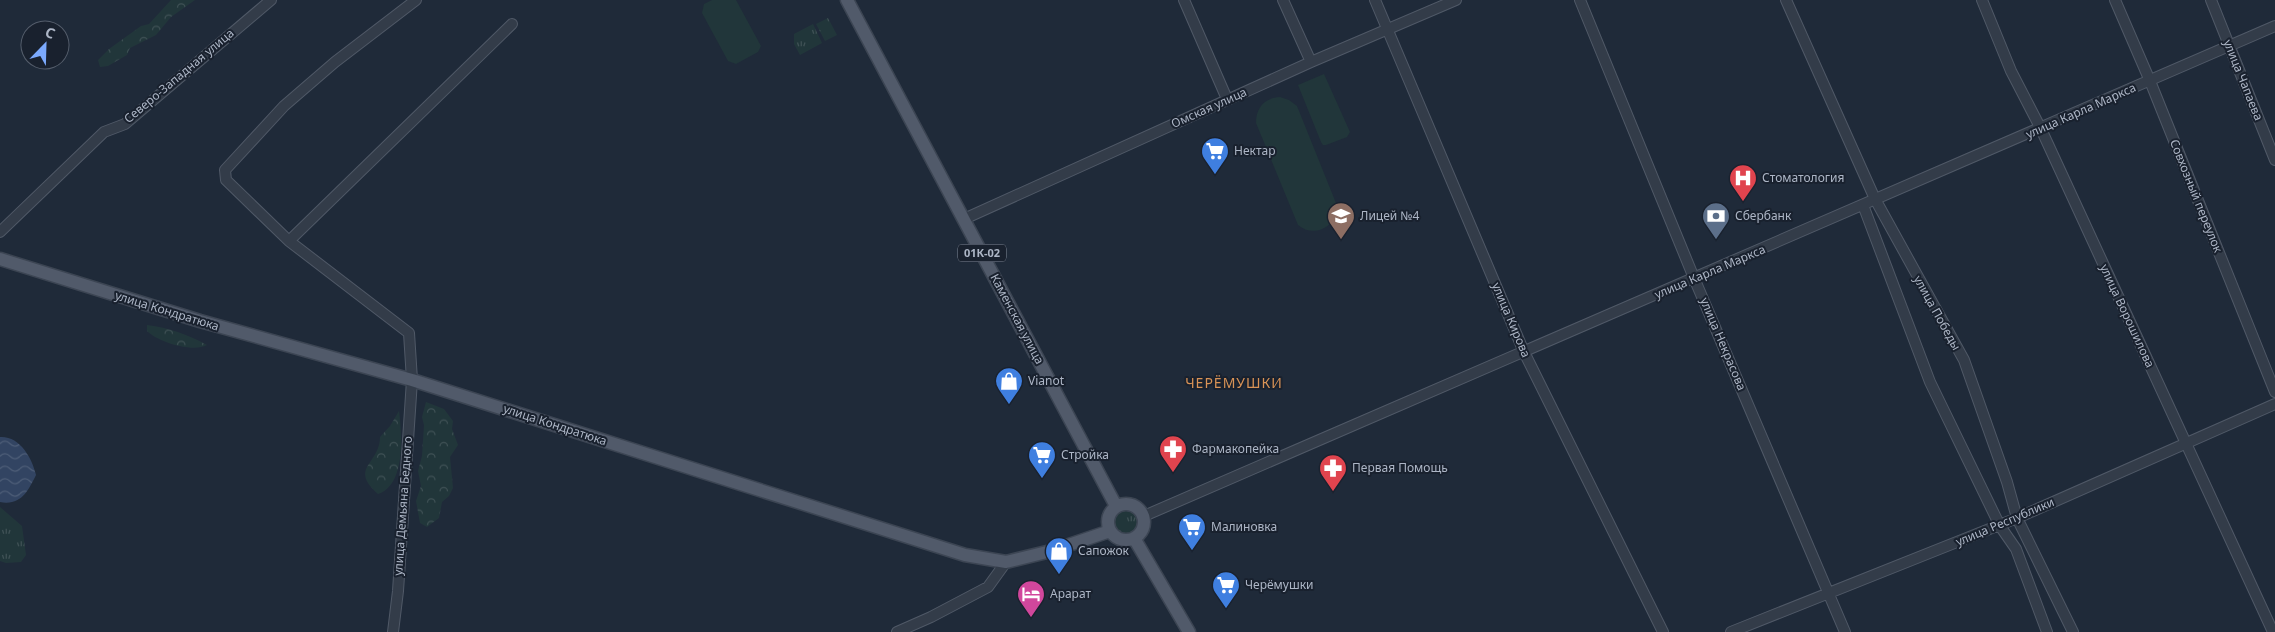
<svg xmlns="http://www.w3.org/2000/svg" width="2275" height="632" viewBox="0 0 2275 632" font-family="'Noto Sans',sans-serif">
<defs>
<pattern id="grass-tufts" width="24" height="20" patternUnits="userSpaceOnUse" patternTransform="scale(1.25)"><rect width="24" height="20" fill="#21363a"/><path d="M3 7l-1-3M5 7V3M7 7l1-3M15 17l-1-3M17 17v-4M19 17l1-3" fill="none" stroke="#3f5155"/></pattern>
<pattern id="forest-crowns" width="20" height="18" patternUnits="userSpaceOnUse" patternTransform="scale(1.25)"><rect width="20" height="18" fill="#21363a"/><path d="M2 6a3 3 0 1 1 6 0M12 15a3 3 0 1 1 6 0" fill="none" stroke="#3f5155"/></pattern>
<pattern id="water-waves" width="16" height="10" patternUnits="userSpaceOnUse" patternTransform="scale(1.25)"><rect width="16" height="10" fill="#324462"/><path d="M0 5q4-4 8 0t8 0" fill="none" stroke="#4d5d77"/></pattern>
</defs>
<rect width="100%" height="100%" fill="#1f2a39"/>
<path fill="url(#grass-tufts)" d="M 828,18 L 837,35 L 825,41 L 816,24 Z
M 813,24 L 822,43 L 800,55 L 794,44 L 794,34 Z
M1110 522a16 16 0 1 1 32 0a16 16 0 1 1-32 0Z
M 0,507 L 22,526 L 26,555 L 21,562 L 6,563 L 0,561 Z"/>
<path fill="url(#forest-crowns)" d="M 171,0 L 195,0 L 171,17 L 156,35 L 130,48 L 127,55 L 108,66 L 100,67 L 98,60 L 109,49 L 141,26 L 149,24 Z
M 147,325 C 169,328 187,334 207,345 C 193,353 158,342 147,331 Z
M 426,402 L 444,409 L 453,421 L 452,429 L 458,445 L 450,457 L 453,488 L 449,496 L 442,502 L 439,518 L 427,527 L 420,523 L 416,501 L 421,486 L 418,471 L 422,456 L 424,425 L 422,417 Z
M 399,411 C 402,434 406,485 378,494 C 348,468 380,464 380,437 L 390,426 Z"/>
<path fill="#21363a" d="M 712,0 L 736,0 L 761,46 L 758,52 L 736,64 L 728,61 L 702,13 L 704,4 Z
M 1324,74 L 1350,132 L 1347,137 L 1326,145 L 1323,145 L 1321,142 L 1298,85 Z
M 1280,97 L 1289,100 L 1297,106 L 1338,208 C 1335,228 1313,238 1298,225 L 1256,123 C 1256,108 1264,98 1280,97 Z"/>
<path fill="url(#water-waves)" d="M 0,437 C 20,436 32,458 36,475 C 28,491 21,506 0,502 Z"/>
<g fill="none" stroke-linecap="round" stroke-linejoin="round">
<g stroke="#505967" stroke-width="12">
<path id="minor" d="M 1184,0 L 1227,99
M 1283,0 L 1311,62
M 1375,0 L 1524,352 L 1663,632
M 1580,0 L 1694,278 L 1845,632
M 1786,0 L 1875,199 L 1964,360 L 2007,482 L 2017,518 L 2073,632
M 1982,0 L 2011,71 L 2041,129 L 2273,632
M 2115,0 L 2150,81 L 2275,392
M 2211,0 L 2275,160
M 1863,205 L 1930,382 L 2000,526 L 2016,549 L 2047,632
M 964,219 L 1311,62 L 1456,0
M 0,232 L 104,132 L 125,124 L 271,0
M 289,241 L 512,24
M 1144,516 L 2275,26
M 393,632 L 398,591 L 412,380 L 409,333 L 289,241 L 226,180 L 225,170 L 284,106 L 335,62 L 416,0
M 897,632 L 931,617 L 988,587 L 1006,562
M 1731,632 L 2017,518 L 2275,404"/>
</g>
<g stroke="#3c4553" stroke-width="15">
<path id="major" d="M 847,0 L 1116,506
M 0,259 L 200,321 L 412,380 L 965,555 L 1006,562 L 1051,551 L 1110,531
M1108 522a18 18 0 1 1 36 0a18 18 0 1 1-36 0Z
M 1134,538 L 1189,632"/>
</g>
<use href="#minor" stroke="#333c49" stroke-width="10"/>
<use href="#major" stroke="#515a6a" stroke-width="12"/>
</g>
<defs>
<g id="supermarket-pin" transform="scale(1.4375)"><path d="M0 17L-7.5 6A9.5 9.5 0 1 1 7.5 6Z" fill="#3f7fe0" stroke="#19212e"/><path d="M-6-5.5h2.5l.6 2H6L4.5 2H-2.5L-4.4-4H-6ZM-1.5 3.2a1.3 1.3 0 1 0 .1 0ZM3 3.2a1.3 1.3 0 1 0 .1 0Z" fill="#fff"/></g>
<g id="hospital-pin" transform="scale(1.4375)"><path d="M0 17L-7.5 6A9.5 9.5 0 1 1 7.5 6Z" fill="#e0444e" stroke="#19212e"/><path d="M-5-5h3v3.5h4V-5h3V5h-3V1.5h-4V5h-3Z" fill="#fff"/></g>
<g id="school-pin" transform="scale(1.4375)"><path d="M0 17L-7.5 6A9.5 9.5 0 1 1 7.5 6Z" fill="#8d6e63" stroke="#19212e"/><path d="M0-5L7-2L0 1L-7-2ZM-4 1L0 2.5L4 1V4Q0 6-4 4Z" fill="#fff"/></g>
<g id="bank-pin" transform="scale(1.4375)"><path d="M0 17L-7.5 6A9.5 9.5 0 1 1 7.5 6Z" fill="#5c6f8a" stroke="#19212e"/><path d="M-6-4H6V4H-6ZM0-2.3a2.3 2.3 0 1 0 0 4.6a2.3 2.3 0 1 0 0-4.6Z" fill="#fff"/></g>
<g id="shop-pin" transform="scale(1.4375)"><path d="M0 17L-7.5 6A9.5 9.5 0 1 1 7.5 6Z" fill="#3f7fe0" stroke="#19212e"/><path d="M-5-2.5h2.3a2.7 3.5 0 0 1 5.4 0H5L5.5 6h-11ZM-1.5-2.5h3a1.5 2.3 0 0 0-3 0Z" fill="#fff"/></g>
<g id="pharmacy-pin" transform="scale(1.4375)"><path d="M0 17L-7.5 6A9.5 9.5 0 1 1 7.5 6Z" fill="#e0444e" stroke="#19212e"/><path d="M-2-6h4v4h4v4h-4v4h-4v-4h-4v-4h4Z" fill="#fff"/></g>
<g id="hotel-pin" transform="scale(1.4375)"><path d="M0 17L-7.5 6A9.5 9.5 0 1 1 7.5 6Z" fill="#d1479c" stroke="#19212e"/><path d="M-6-4.5h1.5V1H6V5H4.5V3h-9V5H-6ZM-4 0a1.8 1.8 0 1 1 3.6 0ZM.5 0V-2.5h3Q6-2.5 6 0Z" fill="#fff"/></g>
</defs>
<g fill-rule="evenodd">
<use href="#supermarket-pin" x="1215" y="151"/>
<use href="#hospital-pin" x="1743" y="178"/>
<use href="#school-pin" x="1341" y="216"/>
<use href="#bank-pin" x="1716" y="216"/>
<use href="#shop-pin" x="1009" y="381"/>
<use href="#pharmacy-pin" x="1173" y="449"/>
<use href="#supermarket-pin" x="1042" y="455"/>
<use href="#pharmacy-pin" x="1333" y="468"/>
<use href="#supermarket-pin" x="1192" y="527"/>
<use href="#shop-pin" x="1059" y="551"/>
<use href="#supermarket-pin" x="1226" y="585"/>
<use href="#hotel-pin" x="1031" y="594"/>
</g>
<g text-anchor="middle" stroke-width="4" stroke-linejoin="round" paint-order="stroke">
<rect fill="#19212e" stroke="#818998" stroke-width="1" x="958" y="244.5" width="48" height="17" rx="4"/>
<g font-size="11" font-weight="bold" fill="#adb6c6">
<text x="982" y="257">01К-02</text>
</g>
<g font-size="12" fill="#adb6c6" stroke="#19212e">
<text transform="translate(179 76) rotate(-40)" y="4">Северо-Западная улица</text>
<text transform="translate(2243 80) rotate(68)" y="4">улица Чапаева</text>
<text transform="translate(1209 108) rotate(-24)" y="4">Омская улица</text>
<text transform="translate(2081 111) rotate(-24)" y="4">улица Карла Маркса</text>
<text transform="translate(2196 196) rotate(68)" y="4">Совхозный переулок</text>
<text transform="translate(1710 272) rotate(-23)" y="4">улица Карла Маркса</text>
<text transform="translate(167 311) rotate(17)" y="4">улица Кондратюка</text>
<text transform="translate(1937 313) rotate(61)" y="4">улица Победы</text>
<text transform="translate(2127 316) rotate(65)" y="4">улица Ворошилова</text>
<text transform="translate(1017 319) rotate(62)" y="4">Каменская улица</text>
<text transform="translate(1511 320) rotate(67)" y="4">улица Кирова</text>
<text transform="translate(1723 344) rotate(67)" y="4">улица Некрасова</text>
<text transform="translate(555 425) rotate(18)" y="4">улица Кондратюка</text>
<text transform="translate(403 506) rotate(-86)" y="4">улица Демьяна Бедного</text>
<text transform="translate(2005 522) rotate(-23)" y="4">улица Республики</text>
</g>
<g font-size="12" fill="#adb6c6" stroke="#19212e" text-anchor="start">
<text x="1234" y="155">Нектар</text>
<text x="1762" y="182">Стоматология</text>
<text x="1360" y="220">Лицей №4</text>
<text x="1735" y="220">Сбербанк</text>
<text x="1028" y="385">Vianot</text>
<text x="1192" y="453">Фармакопейка</text>
<text x="1061" y="459">Стройка</text>
<text x="1352" y="472">Первая Помощь</text>
<text x="1211" y="531">Малиновка</text>
<text x="1078" y="555">Сапожок</text>
<text x="1245" y="589">Черёмушки</text>
<text x="1050" y="598">Арарат</text>
</g>
<g font-size="14" letter-spacing="1" fill="#d99356" stroke="#19212e">
<text x="1234" y="388">ЧЕРЁМУШКИ</text>
</g>
</g>
<g transform="translate(45 45) rotate(23)"><circle r="24" fill="#19212e" stroke="#545d6b"/>
<path d="M0-4L9 19L0 12L-9 19Z" fill="#7ba9fd"/>
<text y="-8" font-size="14" font-weight="bold" text-anchor="middle" fill="#adb6c6">С</text>
</g>
</svg>
